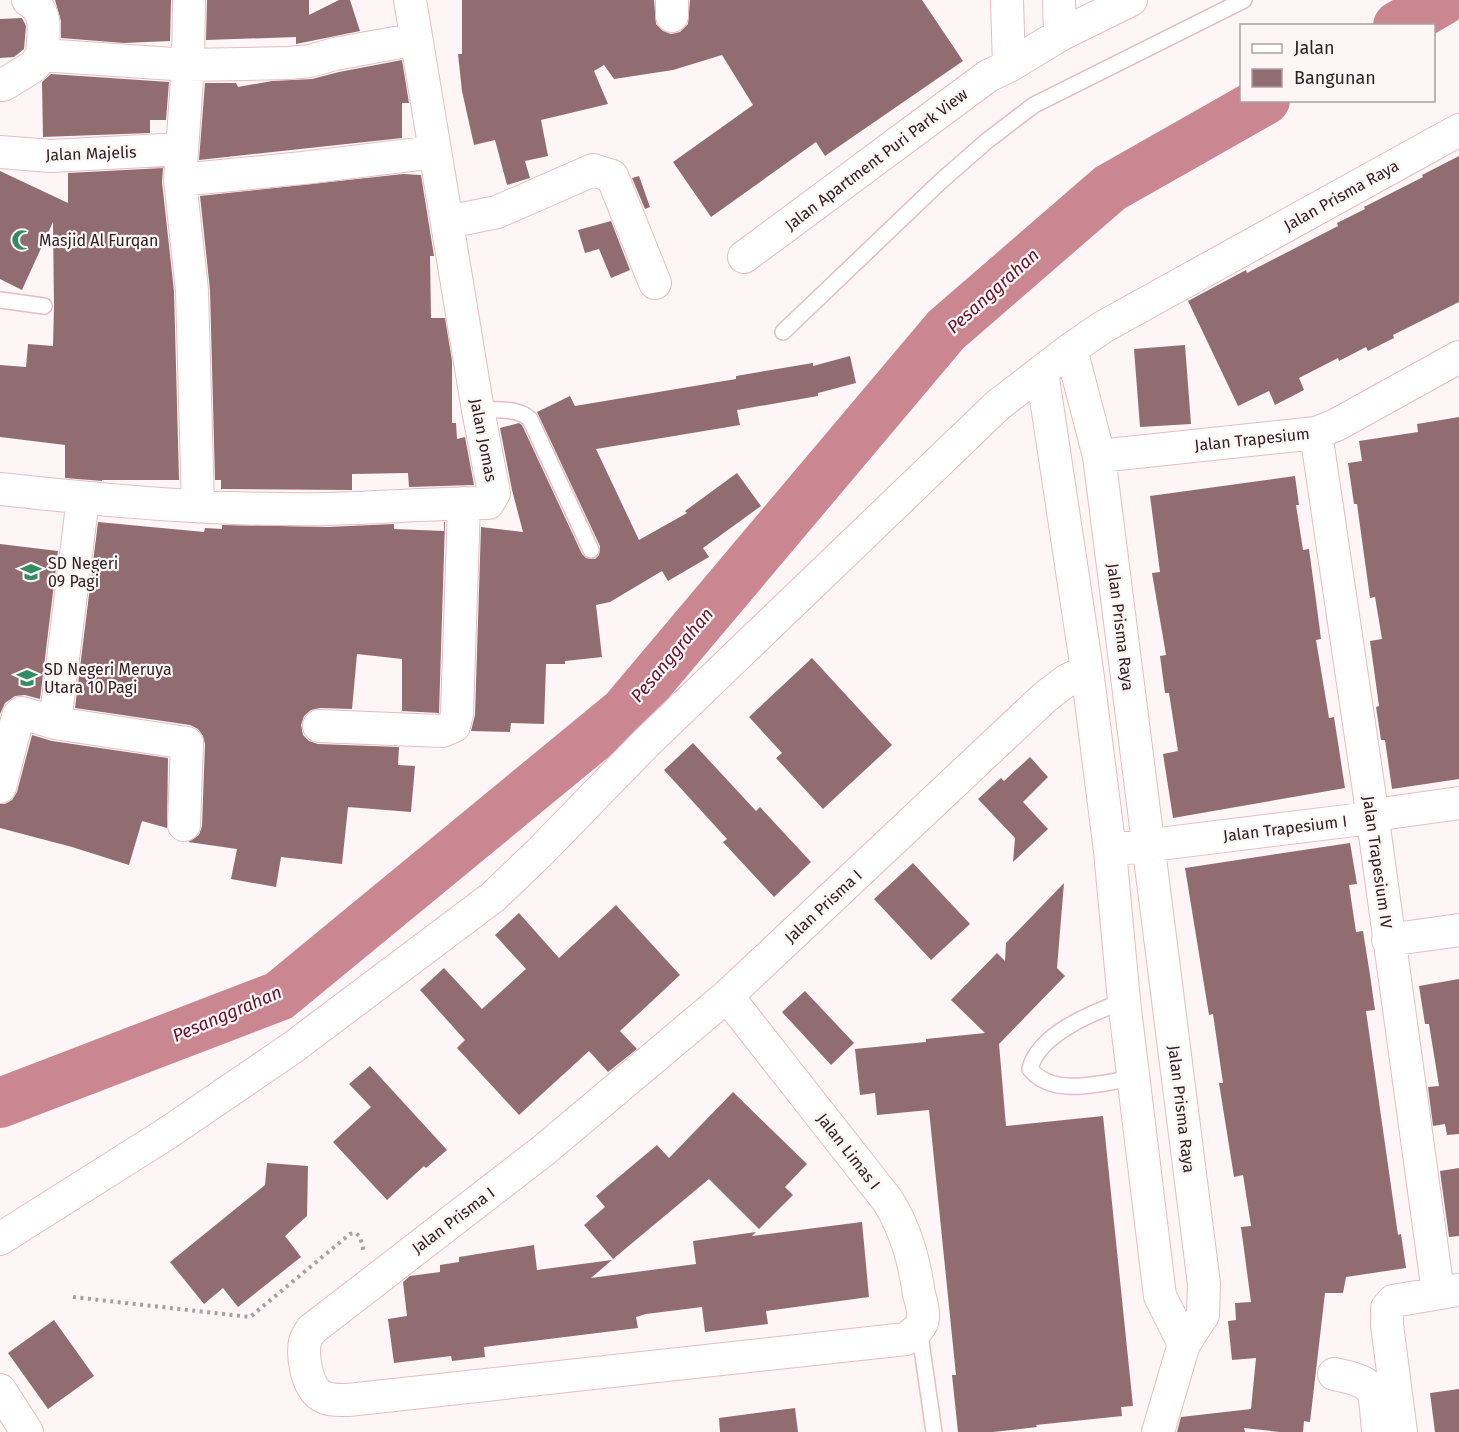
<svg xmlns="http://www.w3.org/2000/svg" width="1459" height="1432" viewBox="0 0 1459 1432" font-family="'Fira Sans',sans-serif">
<rect width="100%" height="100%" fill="#fdf5f6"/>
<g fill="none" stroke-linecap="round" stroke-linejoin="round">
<path stroke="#ca8791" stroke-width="50" d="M 1398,26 L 1443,0
M 0,1103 L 279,996 L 624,712 L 946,330 L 1110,188 L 1265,100"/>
</g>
<path fill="#916d72" d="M 55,0 L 171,0 L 170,41 L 124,43 L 61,38 L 61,21 Z
M 207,0 L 309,0 L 309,15 L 339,0 L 350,0 L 360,31 L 296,44 L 296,37 L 206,40 Z
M 462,0 L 654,0 L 656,24 L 663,31 L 671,34 L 680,32 L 688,24 L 690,0 L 922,0 L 963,61 L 825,156 L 816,142 L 711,217 L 673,162 L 753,105 L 722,55 L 673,70 L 614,79 L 604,65 L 594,71 L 608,104 L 541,120 L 548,156 L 525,161 L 530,178 L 507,185 L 495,140 L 474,145 L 462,91 L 458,54 L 462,54 Z
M 22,18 L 26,26 L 24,49 L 14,57 L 0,58 L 0,19 Z
M 402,60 L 409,103 L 402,103 L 402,138 L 199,160 L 205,83 L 236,83 L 238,87 L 272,81 L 312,79 L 339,72 Z
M 51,74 L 169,82 L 166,120 L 150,120 L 150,133 L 43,137 L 42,82 Z
M 1459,156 L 1459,302 L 1393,335 L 1394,338 L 1368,351 L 1366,347 L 1339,361 L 1338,358 L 1299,378 L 1304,390 L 1275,405 L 1269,391 L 1238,406 L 1188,301 L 1246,270 L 1247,273 L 1338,226 L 1337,223 L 1365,209 L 1364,207 L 1423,177 L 1422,175 Z
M 163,168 L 162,182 L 174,291 L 179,480 L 102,480 L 102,481 L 65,478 L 65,445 L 0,437 L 0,365 L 26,367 L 28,344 L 53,346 L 54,307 L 53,222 L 22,290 L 0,279 L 0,171 L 68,203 L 68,173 Z
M 403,174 L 421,175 L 434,256 L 430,256 L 431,318 L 445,318 L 452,361 L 452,423 L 456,423 L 457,439 L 465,437 L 474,485 L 409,487 L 408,473 L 352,474 L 352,490 L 221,489 L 221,480 L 215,480 L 210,290 L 200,196 Z
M 639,176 L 650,207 L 645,209 L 632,178 Z
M 611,221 L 630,270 L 611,278 L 599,249 L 585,253 L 578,230 Z
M 1185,345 L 1191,424 L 1140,427 L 1134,349 Z
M 850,356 L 856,383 L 818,393 L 818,396 L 737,410 L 740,425 L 596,449 L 639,540 L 687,513 L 685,511 L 737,473 L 761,506 L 703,548 L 709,557 L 668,581 L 662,571 L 610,602 L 596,605 L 602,657 L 565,661 L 565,664 L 546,664 L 544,724 L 511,723 L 510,732 L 471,731 L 475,715 L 481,527 L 523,532 L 512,490 L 500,428 L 519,423 L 522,425 L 582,554 L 586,558 L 595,559 L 599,555 L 600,546 L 537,412 L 570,396 L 575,406 L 736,379 L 736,376 L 813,363 L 813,366 Z
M 1459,417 L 1459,779 L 1392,789 L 1385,740 L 1381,740 L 1376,707 L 1379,706 L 1370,641 L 1382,639 L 1375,597 L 1370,598 L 1357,504 L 1354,504 L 1348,463 L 1362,461 L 1359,441 L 1418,432 L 1417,424 Z
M 1295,476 L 1299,505 L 1296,505 L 1303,550 L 1309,549 L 1315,593 L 1321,639 L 1316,640 L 1329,718 L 1334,717 L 1345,788 L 1173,818 L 1163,754 L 1178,751 L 1169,693 L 1165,693 L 1160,656 L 1166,655 L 1152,573 L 1160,572 L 1150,496 Z
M 98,522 L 204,532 L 205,528 L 222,529 L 222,525 L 328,527 L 394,524 L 394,529 L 444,531 L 444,522 L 445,522 L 439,713 L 402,711 L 402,659 L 357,654 L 352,709 L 320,708 L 311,710 L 304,716 L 301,725 L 303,735 L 309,741 L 318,744 L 399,747 L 398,765 L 415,766 L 411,812 L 348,807 L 342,864 L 281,857 L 276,887 L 231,879 L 237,849 L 188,842 L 199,835 L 202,826 L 205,744 L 203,736 L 198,729 L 190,725 L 75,708 Z
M 0,544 L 58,551 L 40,699 L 25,695 L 15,696 L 5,703 L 0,714 Z
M 812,658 L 892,745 L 823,809 L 776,758 L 782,753 L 749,717 Z
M 32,735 L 52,741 L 168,758 L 167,828 L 142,821 L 129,865 L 72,847 L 0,828 L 0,804 L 5,804 L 12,800 L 17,792 Z
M 693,743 L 756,811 L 760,807 L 811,862 L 774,897 L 723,842 L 727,839 L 664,770 Z
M 1030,757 L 1048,777 L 1023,802 L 1048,829 L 1013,862 L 1015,838 L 978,799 L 1001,778 L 1004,781 Z
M 1350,843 L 1357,884 L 1349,885 L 1356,932 L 1363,931 L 1370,975 L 1375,1010 L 1366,1011 L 1398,1235 L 1401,1234 L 1406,1268 L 1346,1277 L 1343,1293 L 1325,1293 L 1310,1422 L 1304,1421 L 1303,1432 L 1280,1432 L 1244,1428 L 1245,1432 L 1177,1432 L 1181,1417 L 1251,1409 L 1256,1358 L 1232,1360 L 1228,1321 L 1236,1320 L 1235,1303 L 1251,1302 L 1241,1227 L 1251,1226 L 1243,1175 L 1234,1177 L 1219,1083 L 1223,1083 L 1213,1014 L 1209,1015 L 1185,868 Z
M 913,863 L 970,924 L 931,960 L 874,899 Z
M 1064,883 L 1057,968 L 1065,976 L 999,1044 L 1006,1126 L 1103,1116 L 1133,1406 L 1121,1407 L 1122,1416 L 1036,1425 L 1037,1427 L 993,1432 L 958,1432 L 952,1375 L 956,1375 L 929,1110 L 877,1115 L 875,1093 L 860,1095 L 855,1049 L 926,1042 L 926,1039 L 985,1033 L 951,1000 L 997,953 L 1005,961 L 1006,943 Z
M 616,905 L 680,975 L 620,1031 L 637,1049 L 608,1072 L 589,1051 L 519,1115 L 457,1048 L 465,1040 L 420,990 L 444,968 L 482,1009 L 526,969 L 495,935 L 519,913 L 559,958 Z
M 1459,979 L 1459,1134 L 1447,1135 L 1445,1124 L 1433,1126 L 1428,1087 L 1439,1086 L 1429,1024 L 1425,1024 L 1419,986 Z
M 805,991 L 854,1043 L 831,1065 L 782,1012 Z
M 370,1066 L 447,1150 L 426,1168 L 424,1166 L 387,1200 L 333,1142 L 371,1107 L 349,1084 Z
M 733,1092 L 807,1164 L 785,1187 L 793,1195 L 759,1229 L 709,1179 L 613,1259 L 584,1225 L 605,1207 L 596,1196 L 657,1145 L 669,1158 Z
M 267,1163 L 308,1166 L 307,1216 L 285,1236 L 301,1257 L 238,1307 L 223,1288 L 204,1304 L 170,1262 L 265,1185 Z
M 1459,1168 L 1459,1236 L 1449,1237 L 1440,1171 Z
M 862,1222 L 869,1297 L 766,1311 L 768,1324 L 705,1332 L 702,1307 L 646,1314 L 636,1317 L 638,1328 L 484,1347 L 485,1357 L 452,1361 L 451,1356 L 394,1363 L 388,1319 L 407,1316 L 403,1282 L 410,1276 L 440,1272 L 440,1265 L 459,1262 L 459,1257 L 534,1245 L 537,1270 L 612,1260 L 591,1278 L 696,1264 L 693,1241 L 756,1232 L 752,1236 Z
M 54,1320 L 94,1376 L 48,1409 L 8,1353 Z
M 1459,1389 L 1459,1432 L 1435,1432 L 1430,1393 Z
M 795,1408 L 798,1432 L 720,1432 L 719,1418 Z"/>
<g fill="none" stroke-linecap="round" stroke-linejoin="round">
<g stroke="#e5bdc2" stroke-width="18">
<path id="service" d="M 0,300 L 44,306
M 783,332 L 941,181 L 988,140 L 1034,105 L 1244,0
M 478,410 C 494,410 517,407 530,419 L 591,550
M 1124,1001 C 1094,1012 1038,1034 1030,1069 C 1053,1098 1102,1083 1134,1078
M 919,1328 L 934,1432"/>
</g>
<g stroke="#e5bdc2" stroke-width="34">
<path id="minor" d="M 28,0 C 50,12 43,34 42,55
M 189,0 L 188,65 L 180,180 L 192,290 L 198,506
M 672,0 L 672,16
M 1007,0 L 1009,66
M 1059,0 L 1060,35
M 3,85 L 34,66 L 42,55 L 188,65 L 289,63 L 310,61 L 335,54 L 416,39
M 0,152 L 51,156 L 182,149
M 180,180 L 303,168 L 435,152
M 448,222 L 497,212 L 593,170 L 612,176 L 655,283
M 744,257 L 988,76 L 1009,66 L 1060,35 L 1131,0
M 1071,349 L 1099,456 L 1204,1284 L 1203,1315 L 1184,1344 L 1158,1432
M 1042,372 L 1087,670 L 1110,851 L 1124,1001 L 1160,1296 L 1184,1344
M 1316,433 L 1369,791 L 1438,1292
M 1099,456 L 1316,433 L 1336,425 L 1459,357
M 0,489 C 109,501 219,511 328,509 C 382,508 435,503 488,503 L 494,493 L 478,410 L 410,0
M 55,723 L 187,743 L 184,825
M 319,726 L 442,731 L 454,726 L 457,714 L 464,503
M 0,787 L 18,716 L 21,713 L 26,714 L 55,723 L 83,498
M 1127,848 L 1371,818 L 1388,813 L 1459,803
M 1388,940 L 1459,930
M 727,996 L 888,1201 C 906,1230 914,1260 919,1294 C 921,1301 924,1310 923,1318 C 922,1328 913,1333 906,1339 L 348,1400 C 338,1400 329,1401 320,1395 C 307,1386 302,1357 305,1342 C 306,1337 309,1334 311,1330 L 544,1150 L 727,996 L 1045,697 L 1066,681 L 1087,670
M 0,1239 L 166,1134 L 292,1048 L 493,897 L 540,852 L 646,743 L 998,405 L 1071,349 L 1103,327 L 1459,130
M 1334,1374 C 1380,1383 1374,1389 1378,1432
M 0,1390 L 27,1432
M 1401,1432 L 1387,1325 L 1387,1308 L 1393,1301 L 1458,1290"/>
</g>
<path stroke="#aa9fa0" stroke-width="4" stroke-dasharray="3 4.5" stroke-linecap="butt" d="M 73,1297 L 250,1317 L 350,1234 L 356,1233 L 360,1237 L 364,1252"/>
<use href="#service" stroke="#fff" stroke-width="15"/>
<use href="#minor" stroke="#fff" stroke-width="32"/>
</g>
<defs>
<g id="mosque-bare" transform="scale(1.62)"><path d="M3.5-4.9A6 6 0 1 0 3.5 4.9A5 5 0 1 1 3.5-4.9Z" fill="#338d63" stroke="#fdf5f6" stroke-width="2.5" paint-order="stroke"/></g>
<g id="school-bare" transform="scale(1.62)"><path d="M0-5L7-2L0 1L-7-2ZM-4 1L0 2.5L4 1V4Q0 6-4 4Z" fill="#338d63" stroke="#fdf5f6" stroke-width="2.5" paint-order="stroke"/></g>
</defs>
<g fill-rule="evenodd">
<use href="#mosque-bare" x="22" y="240"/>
<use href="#school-bare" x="31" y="572"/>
<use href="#school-bare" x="27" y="678"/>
</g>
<g text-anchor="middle" stroke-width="4.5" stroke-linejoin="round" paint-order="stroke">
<g font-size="16" fill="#302123" stroke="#fdf5f6">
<text transform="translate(91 153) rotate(-2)" y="6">Jalan Majelis</text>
<text transform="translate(876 159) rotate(-37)" y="6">Jalan Apartment Puri Park View</text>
<text transform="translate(1341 195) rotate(-29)" y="6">Jalan Prisma Raya</text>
<text transform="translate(1252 439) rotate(-6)" y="6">Jalan Trapesium</text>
<text transform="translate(484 440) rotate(79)" y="6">Jalan Jomas</text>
<text transform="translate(1121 627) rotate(83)" y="6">Jalan Prisma Raya</text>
<text transform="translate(1285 828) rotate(-7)" y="6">Jalan Trapesium I</text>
<text transform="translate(1378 862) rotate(82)" y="6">Jalan Trapesium IV</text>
<text transform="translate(823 906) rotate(-43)" y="6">Jalan Prisma I</text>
<text transform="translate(1182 1109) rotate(83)" y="6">Jalan Prisma Raya</text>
<text transform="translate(849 1151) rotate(52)" y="6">Jalan Limas I</text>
<text transform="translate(453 1220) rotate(-37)" y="6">Jalan Prisma I</text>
</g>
<g font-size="16" fill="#302123" stroke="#fdf5f6" text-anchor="start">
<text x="39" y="246">Masjid Al Furqan</text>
<text x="48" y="569">SD Negeri<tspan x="48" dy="18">09 Pagi</tspan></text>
<text x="44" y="675">SD Negeri Meruya<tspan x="44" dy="18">Utara 10 Pagi</tspan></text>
</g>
<g font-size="18" font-style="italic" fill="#621128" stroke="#fdf5f6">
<text transform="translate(993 291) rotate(-42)" y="6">Pesanggrahan</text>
<text transform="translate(672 655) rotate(-50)" y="6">Pesanggrahan</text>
<text transform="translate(227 1014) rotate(-23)" y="6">Pesanggrahan</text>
</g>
</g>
<rect x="1240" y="24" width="195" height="78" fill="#fdf5f6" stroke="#aba0a2" stroke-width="1.5"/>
<rect x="1252" y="44" width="30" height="9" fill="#ffffff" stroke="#aba0a2" stroke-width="1.5"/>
<text x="1294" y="54" font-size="18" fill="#302123">Jalan</text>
<rect x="1252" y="69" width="30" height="18" fill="#916d72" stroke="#aba0a2" stroke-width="1.5"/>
<text x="1294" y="84" font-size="18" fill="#302123">Bangunan</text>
</svg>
